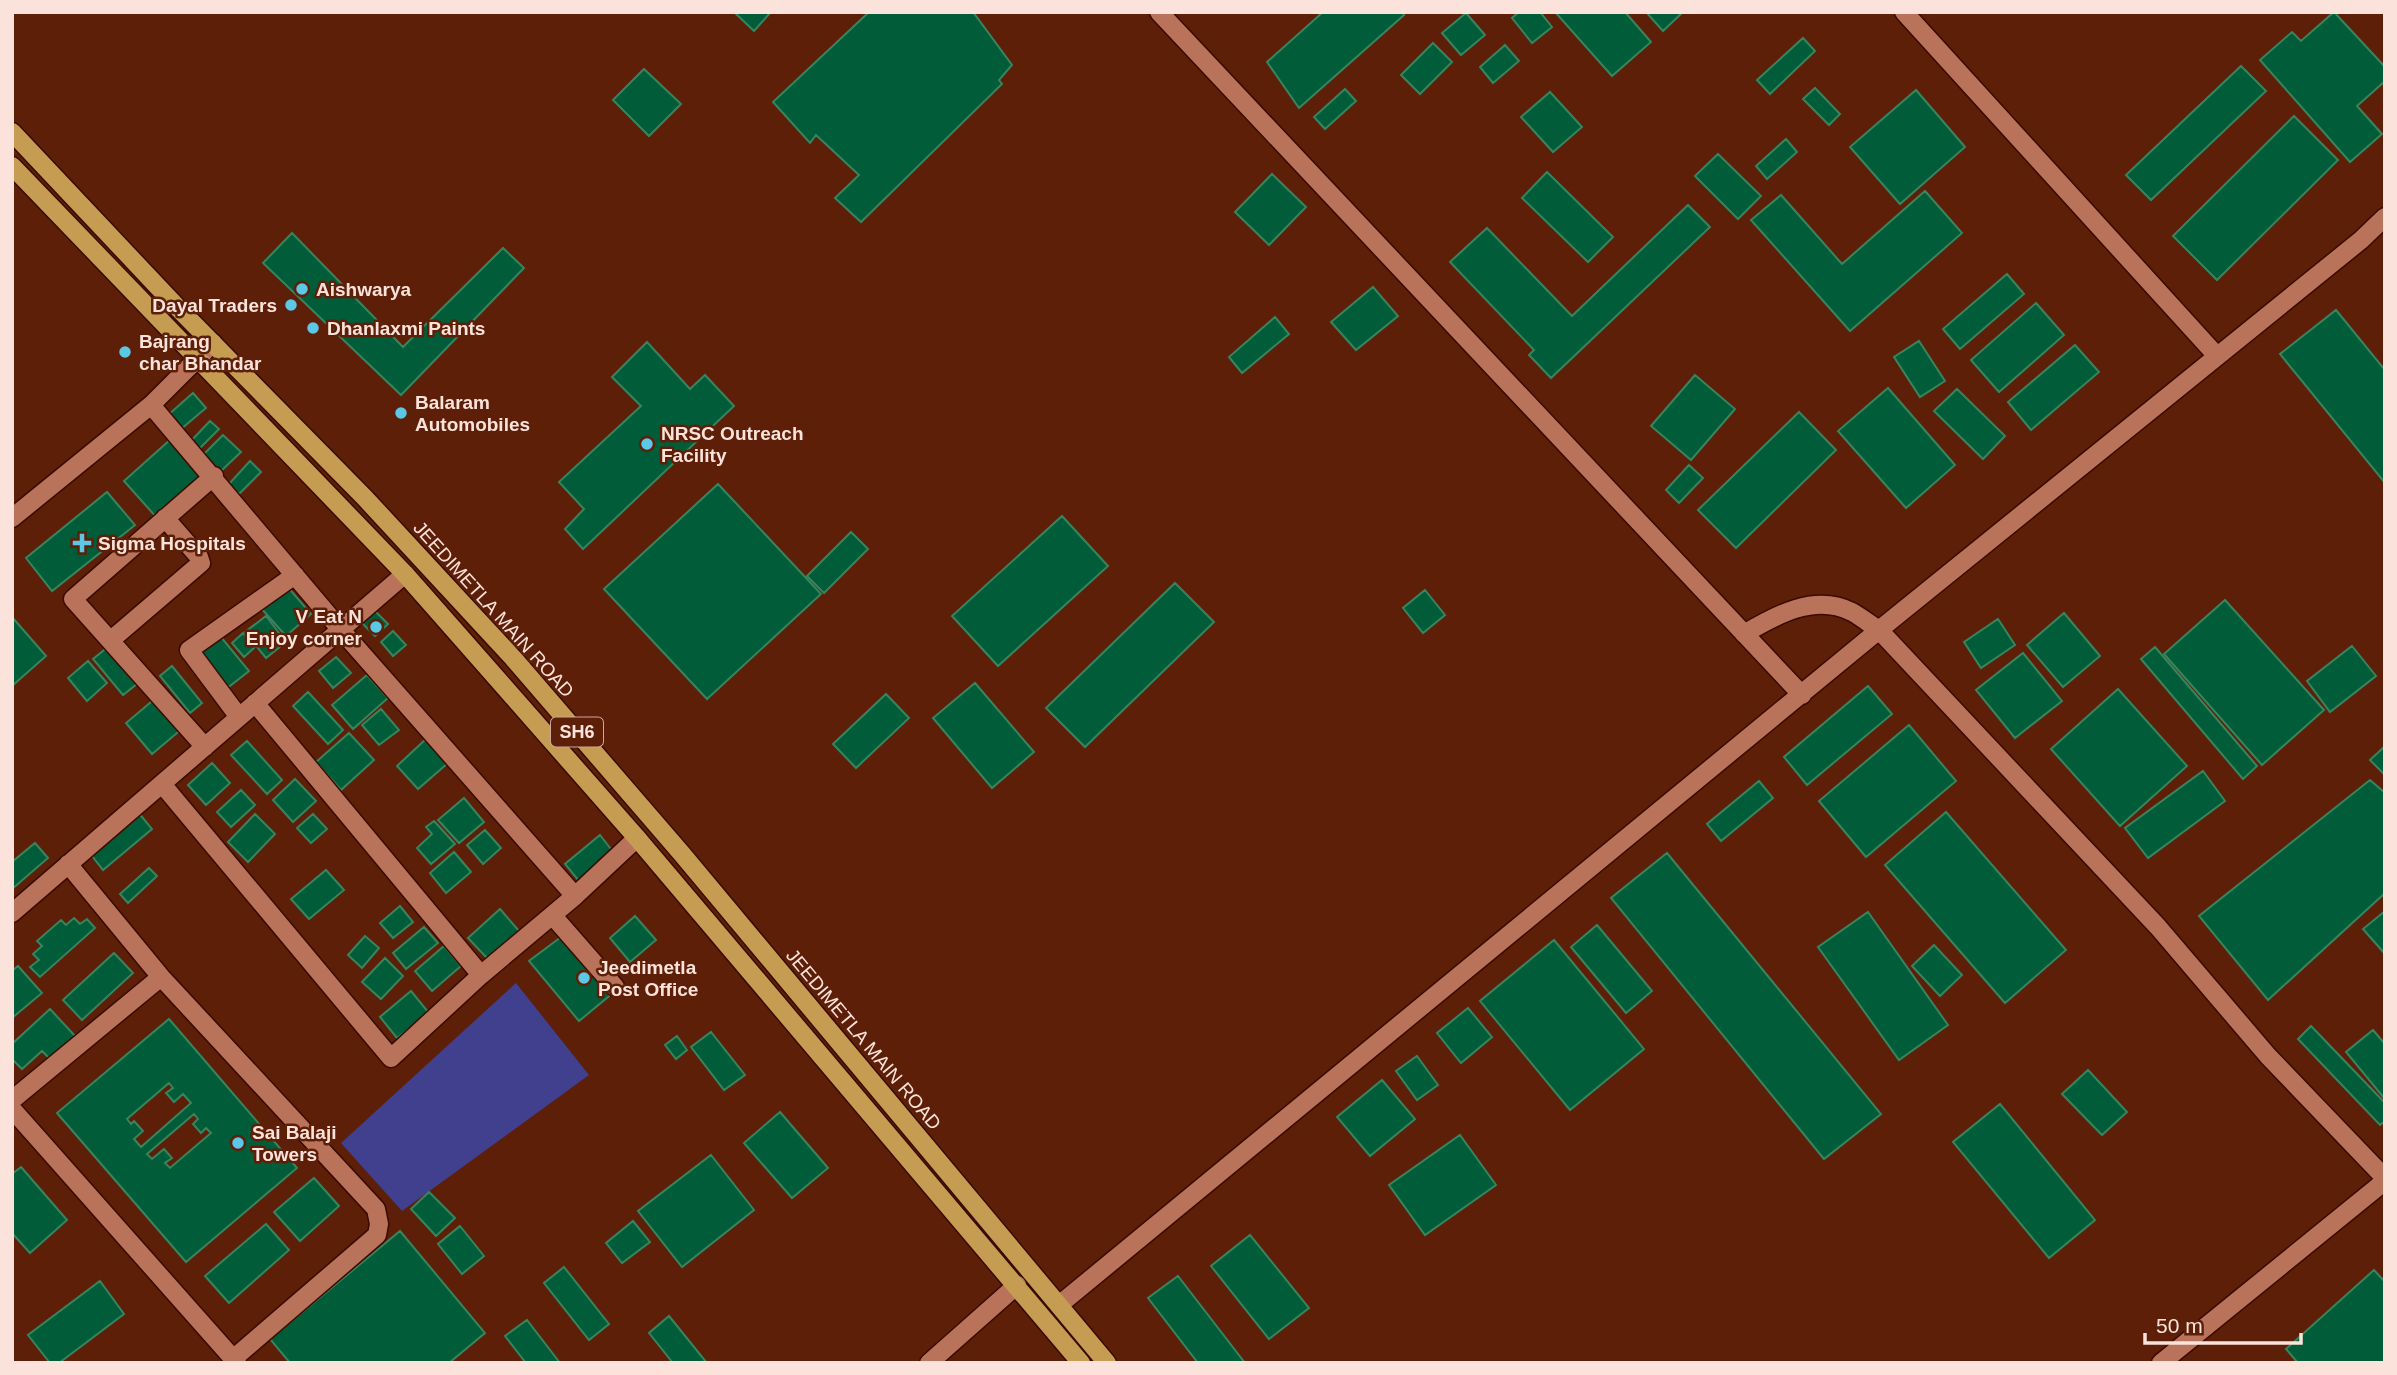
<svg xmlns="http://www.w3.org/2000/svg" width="2397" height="1375" viewBox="0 0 2397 1375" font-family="Helvetica,sans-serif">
<rect width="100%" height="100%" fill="#5e1f08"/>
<path fill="#40408e" d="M 516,983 L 589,1075 L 402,1211 L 341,1143 Z"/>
<path fill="#005c39" stroke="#37845e" stroke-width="2" fill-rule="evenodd" d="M 734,12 L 771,12 L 754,31 Z
M 869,12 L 973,12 L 1012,65 L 999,80 L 1002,84 L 861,222 L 835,198 L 859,175 L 816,135 L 810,143 L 773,102 Z
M 1323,12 L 1402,12 L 1404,15 L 1299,108 L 1267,62 Z
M 1519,12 L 1540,12 L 1552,27 L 1532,43 L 1512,18 Z
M 1555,12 L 1625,12 L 1651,42 L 1612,76 Z
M 1646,12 L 1683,12 L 1663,31 Z
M 2334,12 L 2385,67 L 2385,81 L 2357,106 L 2382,134 L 2350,162 L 2260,60 L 2292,32 L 2301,41 Z
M 1466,13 L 1485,35 L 1461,55 L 1442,33 Z
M 1803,38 L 1815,51 L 1770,94 L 1757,80 Z
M 1433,43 L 1452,62 L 1420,94 L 1401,75 Z
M 1505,45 L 1519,61 L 1493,83 L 1480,67 Z
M 2241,66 L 2266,91 L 2151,200 L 2126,175 Z
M 644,69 L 681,104 L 649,136 L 613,100 Z
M 1815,88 L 1840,114 L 1829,125 L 1803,99 Z
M 1345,89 L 1356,101 L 1325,129 L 1314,117 Z
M 1916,90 L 1965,147 L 1900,204 L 1850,147 Z
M 1550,92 L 1582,127 L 1553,152 L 1521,117 Z
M 2294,116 L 2338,160 L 2217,280 L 2173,236 Z
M 1786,139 L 1797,152 L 1767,179 L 1756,166 Z
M 1718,154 L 1761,196 L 1738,219 L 1695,176 Z
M 1547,172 L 1613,237 L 1588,262 L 1522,198 Z
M 1272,174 L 1306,207 L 1269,245 L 1235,212 Z
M 1925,191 L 1962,233 L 1850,331 L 1751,220 L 1781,195 L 1842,264 Z
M 1688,205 L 1710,227 L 1551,378 L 1529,355 L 1534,350 L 1450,262 L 1487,228 L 1572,316 Z
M 292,233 L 403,347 L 503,248 L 524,268 L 401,395 L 263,263 Z
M 2007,274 L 2024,294 L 1960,349 L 1943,329 Z
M 1373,287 L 1398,316 L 1356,350 L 1331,322 Z
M 2036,303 L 2064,335 L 1999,392 L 1971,360 Z
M 2336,310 L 2385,370 L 2385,483 L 2280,354 Z
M 1275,317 L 1289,334 L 1242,373 L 1229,357 Z
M 1919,341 L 1945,381 L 1920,397 L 1894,357 Z
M 647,342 L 690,389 L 705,375 L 734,406 L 583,549 L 565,529 L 584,509 L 559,482 L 641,406 L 612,377 Z
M 2075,345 L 2099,372 L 2031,430 L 2008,402 Z
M 1695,375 L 1735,409 L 1691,460 L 1651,426 Z
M 1888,388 L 1955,465 L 1906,508 L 1838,431 Z
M 1957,389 L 2005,436 L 1983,459 L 1934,411 Z
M 193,393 L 206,408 L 181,429 L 168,415 Z
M 1799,412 L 1836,450 L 1736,548 L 1698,510 Z
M 210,421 L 219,429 L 198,450 L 190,442 Z
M 223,435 L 241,452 L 220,472 L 203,455 Z
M 171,439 L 204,477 L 157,518 L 124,481 Z
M 250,461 L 261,472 L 239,494 L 229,484 Z
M 1689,465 L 1703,478 L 1679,503 L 1666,490 Z
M 718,484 L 821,594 L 707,699 L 604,589 Z
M 107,492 L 135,525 L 52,591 L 26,558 Z
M 1062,516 L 1108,566 L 998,666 L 952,616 Z
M 851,532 L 868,549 L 824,593 L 807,576 Z
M 1175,583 L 1214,622 L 1085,747 L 1046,708 Z
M 286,585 L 311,614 L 286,636 L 260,607 Z
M 1425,590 L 1445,615 L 1423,633 L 1403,608 Z
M 2225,600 L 2324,710 L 2262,765 L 2164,654 Z
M 375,611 L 388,624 L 375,636 L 362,623 Z
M 2064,613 L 2100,656 L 2063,687 L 2027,645 Z
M 266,616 L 286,642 L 266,658 L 245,632 Z
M 12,617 L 46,656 L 12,686 Z
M 1998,619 L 2015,645 L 1981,668 L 1964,642 Z
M 216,631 L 249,671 L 226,689 L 194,650 Z
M 393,631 L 406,645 L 393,656 L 381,642 Z
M 243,633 L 255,647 L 244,657 L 232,643 Z
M 2352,646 L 2376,676 L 2330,712 L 2307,681 Z
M 108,647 L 138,683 L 123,695 L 93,659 Z
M 2155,647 L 2257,766 L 2243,779 L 2141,659 Z
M 2023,653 L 2062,701 L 2015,738 L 1976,690 Z
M 336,657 L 351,673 L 333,688 L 319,671 Z
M 88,661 L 107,683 L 87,701 L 68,678 Z
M 172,666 L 202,703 L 190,713 L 160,676 Z
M 367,675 L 388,698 L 353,729 L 332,705 Z
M 975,683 L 1034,752 L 992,788 L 933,718 Z
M 1868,686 L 1892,714 L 1807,785 L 1784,757 Z
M 2118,689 L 2187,766 L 2120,826 L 2051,749 Z
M 308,692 L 343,730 L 328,744 L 293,706 Z
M 886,694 L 909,718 L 856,768 L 833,744 Z
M 157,697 L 183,728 L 152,754 L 126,723 Z
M 381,709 L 399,730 L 379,745 L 362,725 Z
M 1909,725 L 1956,781 L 1866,857 L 1819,801 Z
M 349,733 L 374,760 L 341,790 L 316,762 Z
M 426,739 L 448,763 L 418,789 L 397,766 Z
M 247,741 L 282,780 L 267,794 L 231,755 Z
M 2385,746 L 2385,775 L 2370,760 Z
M 212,763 L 230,783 L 206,805 L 188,785 Z
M 2203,771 L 2225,801 L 2148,858 L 2125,828 Z
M 295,779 L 316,801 L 293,822 L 273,800 Z
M 2370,780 L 2385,793 L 2385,893 L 2268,1000 L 2199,916 Z
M 1759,781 L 1773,798 L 1721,841 L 1707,824 Z
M 241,790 L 255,805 L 231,827 L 217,812 Z
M 464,798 L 484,822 L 459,843 L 438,820 Z
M 138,812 L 152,829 L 103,870 L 89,852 Z
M 1946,812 L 2066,950 L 2005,1003 L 1885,865 Z
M 255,814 L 275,834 L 248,862 L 228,842 Z
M 313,814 L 327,829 L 311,843 L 297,828 Z
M 434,821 L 455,844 L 431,864 L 417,848 L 432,834 L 426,827 Z
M 485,830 L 501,848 L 483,864 L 467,845 Z
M 600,835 L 614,853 L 579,881 L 565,864 Z
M 35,843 L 48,858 L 12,889 L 12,862 Z
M 454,852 L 471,872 L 446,893 L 430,873 Z
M 1667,853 L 1881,1114 L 1824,1159 L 1611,898 Z
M 149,868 L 157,876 L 128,903 L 120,894 Z
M 326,870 L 344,890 L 309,919 L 291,899 Z
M 400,906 L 413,922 L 393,938 L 380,923 Z
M 500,909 L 519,931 L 488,959 L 468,938 Z
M 2385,911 L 2385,954 L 2363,929 Z
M 1868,912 L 1948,1025 L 1899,1060 L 1818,947 Z
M 635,916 L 656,940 L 630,962 L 610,938 Z
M 74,918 L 80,924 L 87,919 L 95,928 L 40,977 L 30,967 L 39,960 L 33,954 L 42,946 L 37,941 L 61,920 L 66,925 Z
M 1597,925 L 1652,991 L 1626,1013 L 1571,947 Z
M 424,927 L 438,943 L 406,969 L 393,953 Z
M 565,934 L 614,992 L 579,1021 L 529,961 Z
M 365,936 L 379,948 L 362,968 L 348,955 Z
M 1554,940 L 1644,1049 L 1570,1110 L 1480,1001 Z
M 1934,945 L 1962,975 L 1940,996 L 1912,966 Z
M 444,946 L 461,966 L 432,991 L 415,971 Z
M 114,953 L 133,973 L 82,1020 L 63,1000 Z
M 385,958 L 403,976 L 381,999 L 362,982 Z
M 18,966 L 42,993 L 12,1018 L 12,971 Z
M 411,991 L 429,1013 L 397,1038 L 380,1017 Z
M 1468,1008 L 1492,1037 L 1461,1063 L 1437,1033 Z
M 50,1009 L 76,1037 L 51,1060 L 42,1051 L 22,1069 L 12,1059 L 12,1044 Z
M 169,1019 L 297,1168 L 186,1262 L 57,1113 ZM 169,1083 L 173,1088 L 166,1093 L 174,1102 L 183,1094 L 191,1103 L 141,1147 L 134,1139 L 143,1131 L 134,1121 L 131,1124 L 127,1119 ZM 194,1114 L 198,1119 L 193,1124 L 201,1133 L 206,1128 L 211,1133 L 170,1168 L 165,1163 L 172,1158 L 164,1149 L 152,1159 L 147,1154 Z
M 2311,1026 L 2385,1103 L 2385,1121 L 2380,1125 L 2298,1039 Z
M 2373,1030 L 2385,1044 L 2384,1098 L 2346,1052 Z
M 711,1032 L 745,1075 L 724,1090 L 691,1047 Z
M 677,1036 L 687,1050 L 676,1059 L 665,1045 Z
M 1417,1056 L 1438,1085 L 1417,1100 L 1396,1071 Z
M 2088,1070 L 2127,1112 L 2102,1135 L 2062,1094 Z
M 1382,1080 L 1415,1119 L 1370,1156 L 1337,1117 Z
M 2000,1104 L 2095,1220 L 2049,1258 L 1953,1142 Z
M 780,1112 L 828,1168 L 792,1198 L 744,1143 Z
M 1460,1135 L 1496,1185 L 1425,1235 L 1389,1185 Z
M 711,1155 L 754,1210 L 682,1267 L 638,1211 Z
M 21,1167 L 67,1220 L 30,1253 L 12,1233 L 12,1174 Z
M 314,1178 L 339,1206 L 300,1241 L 274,1212 Z
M 429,1192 L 455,1218 L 436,1236 L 411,1209 Z
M 633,1221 L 650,1242 L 622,1263 L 606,1243 Z
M 266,1224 L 289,1250 L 229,1303 L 205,1276 Z
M 460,1226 L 484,1256 L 462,1274 L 438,1244 Z
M 400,1231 L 485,1333 L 449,1363 L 290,1363 L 270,1339 Z
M 1250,1235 L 1309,1308 L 1269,1339 L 1211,1266 Z
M 564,1267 L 609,1324 L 589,1340 L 544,1283 Z
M 2374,1270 L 2385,1282 L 2385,1363 L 2298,1363 L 2286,1349 Z
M 1178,1276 L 1245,1363 L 1198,1363 L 1148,1298 Z
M 100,1281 L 124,1314 L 59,1363 L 50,1363 L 28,1335 Z
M 669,1316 L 707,1363 L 673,1363 L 649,1333 Z
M 527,1320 L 560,1363 L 526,1363 L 505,1336 Z"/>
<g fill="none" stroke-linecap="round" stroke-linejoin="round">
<g stroke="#3a0b00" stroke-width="21">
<path id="minor" d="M 1159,12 L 1802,695
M 1904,12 L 2217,356
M 151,405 L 341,630 L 575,896
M 12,518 L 151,405 L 213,343
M 1744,634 C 1776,615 1815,593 1852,612 C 1861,617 1870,624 1879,630 L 2158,927 L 2268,1056 L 2385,1178
M 111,640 L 201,563 L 199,557 L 165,518
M 255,703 L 481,975
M 239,717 L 189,650 L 295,575
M 205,747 L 73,599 L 214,476
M 162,784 L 391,1058 L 481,975 L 575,896 L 637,838
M 12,913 L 405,574
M 553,916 L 615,987
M 161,977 L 376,1209 L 379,1224 L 377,1235 L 233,1359
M 12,1100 L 161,977 L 68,864
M 12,1109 L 237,1363
M 1059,1305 L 1879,630 L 2361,240 L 2385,217
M 929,1363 L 1017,1285
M 2161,1363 L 2385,1181"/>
</g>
<g stroke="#3a0b00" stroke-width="21">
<path id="major" d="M 12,132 L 177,307 L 365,498 L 513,658 L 682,854 L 1107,1363
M 12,166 L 405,574 L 637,838 L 1081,1363"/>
</g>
<use href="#minor" stroke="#ba735b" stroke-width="18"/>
<use href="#major" stroke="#c59c51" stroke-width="18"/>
</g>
<g fill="#5bc8e6" stroke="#5e1f08" stroke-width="2.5">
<circle cx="302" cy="289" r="7"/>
<circle cx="291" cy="305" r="7"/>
<circle cx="313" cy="328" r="7"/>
<circle cx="125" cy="352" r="7"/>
<circle cx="401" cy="413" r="7"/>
<circle cx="647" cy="444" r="7"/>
<path d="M78.5 532.5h7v7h7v7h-7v7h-7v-7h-7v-7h7z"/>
<circle cx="376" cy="627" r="7"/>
<circle cx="584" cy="978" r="7"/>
<circle cx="238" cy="1143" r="7"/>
</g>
<g text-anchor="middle" stroke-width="5" stroke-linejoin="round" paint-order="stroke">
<rect fill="#5e1f08" stroke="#cca89c" stroke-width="2" x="551" y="717.5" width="52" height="29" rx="5"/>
<g font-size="18" font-weight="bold" fill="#fbe3db">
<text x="577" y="738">SH6</text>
</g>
<g font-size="19" font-weight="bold" fill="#fbe3db" stroke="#5e1f08" text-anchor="start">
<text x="316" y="296">Aishwarya</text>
<text x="277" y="312" text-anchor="end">Dayal Traders</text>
<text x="327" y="335">Dhanlaxmi Paints</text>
<text x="139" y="348">Bajrang<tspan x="139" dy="22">char Bhandar</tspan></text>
<text x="415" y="409">Balaram<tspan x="415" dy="22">Automobiles</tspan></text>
<text x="661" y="440">NRSC Outreach<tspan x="661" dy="22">Facility</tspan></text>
<text x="98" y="550">Sigma Hospitals</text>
<text x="362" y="623" text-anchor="end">V Eat N<tspan x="362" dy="22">Enjoy corner</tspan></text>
<text x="598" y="974">Jeedimetla<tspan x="598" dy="22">Post Office</tspan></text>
<text x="252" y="1139">Sai Balaji<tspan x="252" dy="22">Towers</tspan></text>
</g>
<g font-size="19" fill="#fbe3db" stroke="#5e1f08">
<text transform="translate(494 609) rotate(48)" y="7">JEEDIMETLA MAIN ROAD</text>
<text transform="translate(864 1039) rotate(50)" y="7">JEEDIMETLA MAIN ROAD</text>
</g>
</g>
<rect width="2397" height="1375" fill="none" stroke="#fbe3db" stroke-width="28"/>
<path d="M2145 1333v10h156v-10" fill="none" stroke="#fbe3db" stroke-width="3.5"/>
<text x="2156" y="1333" font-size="21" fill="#fbe3db" stroke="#5e1f08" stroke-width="5" paint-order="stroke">50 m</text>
</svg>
